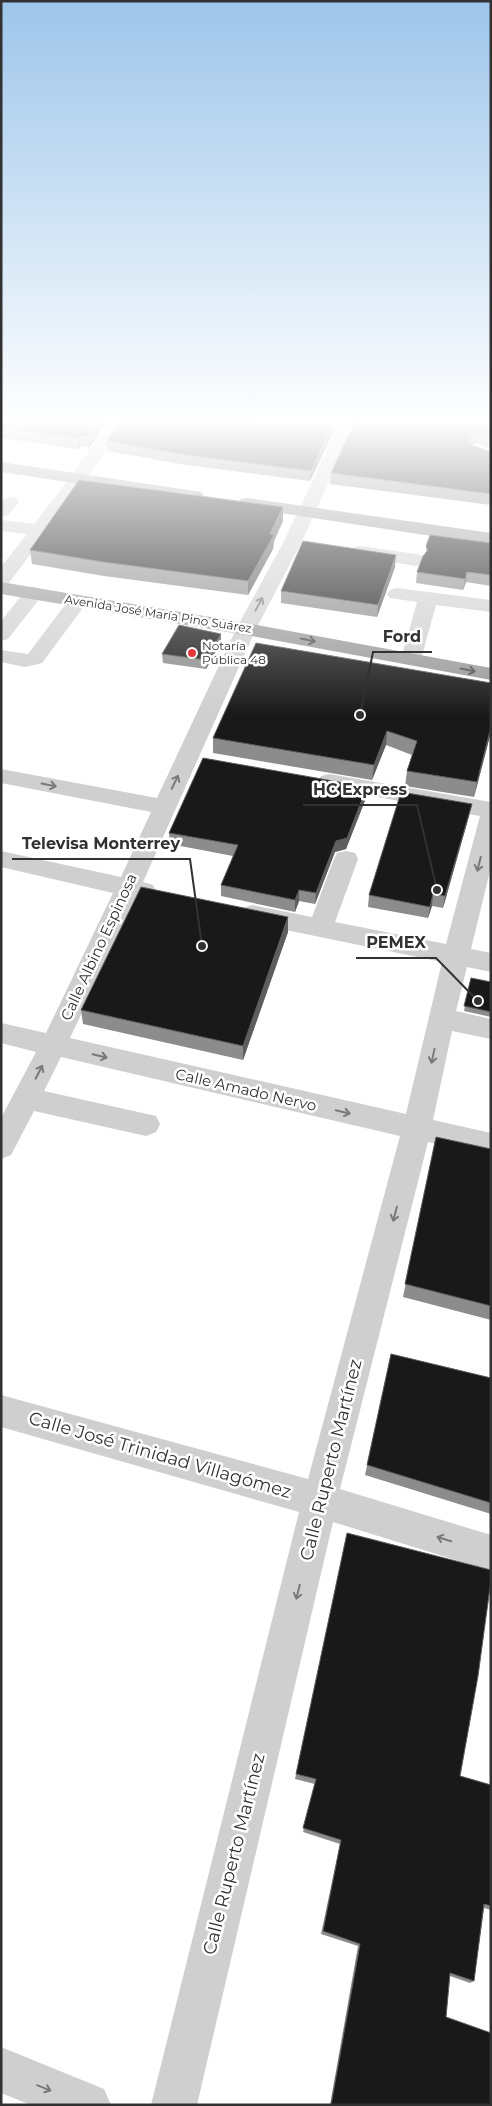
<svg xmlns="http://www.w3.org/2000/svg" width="492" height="2106" viewBox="0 0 492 2106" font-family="Montserrat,sans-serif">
<rect width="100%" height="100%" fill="#fff"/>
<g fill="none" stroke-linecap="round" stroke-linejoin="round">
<path fill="#cfcfcf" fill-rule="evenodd" d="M 110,421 L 126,421 L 84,483 L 8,584 L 1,586 L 1,567 L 27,534 L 1,531 L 1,520 L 34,524 L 72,475 Z
M 341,421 L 357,421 L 301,543 L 256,629 L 143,882 L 153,885 L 156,891 L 153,897 L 144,900 L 136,898 L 70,1038 L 406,1114 L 442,962 L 252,923 L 243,920 L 239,914 L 243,908 L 252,905 L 312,917 L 334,859 L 337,853 L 346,851 L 355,853 L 358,859 L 335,922 L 446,944 L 480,816 L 329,788 L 321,786 L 318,781 L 321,776 L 329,774 L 491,802 L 491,867 L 471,949 L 491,953 L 491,972 L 467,967 L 456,1011 L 491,1019 L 491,1039 L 452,1031 L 433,1120 L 491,1133 L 491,1157 L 428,1142 L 340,1489 L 491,1535 L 491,1571 L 333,1522 L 197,2105 L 151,2105 L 299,1512 L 1,1427 L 1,1395 L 308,1479 L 400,1136 L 61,1057 L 44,1091 L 156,1116 L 160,1124 L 156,1132 L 146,1136 L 34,1111 L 11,1155 L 1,1159 L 1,1118 L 36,1052 L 1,1043 L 1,1023 L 46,1033 L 113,893 L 1,867 L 1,851 L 121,877 L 151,812 L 1,783 L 1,769 L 157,798 L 236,629 L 283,543 Z
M 10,497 L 16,498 L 19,502 L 7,516 L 1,517 L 1,501 Z
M 360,546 L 416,554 L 423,556 L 425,560 L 423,564 L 416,566 L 353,556 L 351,552 L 353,548 Z
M 34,587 L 41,589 L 44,593 L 8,639 L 1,641 L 1,621 L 27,589 Z
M 397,588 L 491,600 L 491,612 L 436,605 L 421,659 L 418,663 L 411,665 L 404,663 L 401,659 L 417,602 L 390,598 L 387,594 L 390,590 Z
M 78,595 L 85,597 L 88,601 L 42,663 L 25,667 L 1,662 L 1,650 L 28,654 L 71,597 Z
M 1,2047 L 104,2089 L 111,2105 L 31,2105 L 1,2093 Z"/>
<path fill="#999" fill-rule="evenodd" d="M 1,462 L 195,491 L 201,492 L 204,496 L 201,500 L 195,501 L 1,472 Z
M 247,498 L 491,533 L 491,545 L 241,507 L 238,503 L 241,499 Z
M 1,582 L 246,623 L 491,668 L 491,680 L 246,635 L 1,594 Z"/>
</g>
<path fill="#8c8c8c" d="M 1,421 L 108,421 L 89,448 L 81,446 L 78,449 L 1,438 Z
M 120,421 L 339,421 L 310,481 L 186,465 L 108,451 L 107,441 Z
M 491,421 L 491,449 L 478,443 L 471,445 L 491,452 L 491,505 L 330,484 L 331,473 Z
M 283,521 L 274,541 L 273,549 L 248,595 L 104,576 L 32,564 L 30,550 Z
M 491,543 L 491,586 L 466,582 L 463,590 L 416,583 L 417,572 L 426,553 L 426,546 Z
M 395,567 L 377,617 L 281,603 L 281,591 Z
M 221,643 L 206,669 L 163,663 L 162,654 Z
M 256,643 L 491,732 L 474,797 L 405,786 L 407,771 L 412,755 L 386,745 L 372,780 L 213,753 L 213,738 Z
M 366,798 L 346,849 L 335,852 L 315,904 L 299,901 L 295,912 L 221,896 L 221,885 L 233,856 L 170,844 L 169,833 Z
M 469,816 L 443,908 L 432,906 L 428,918 L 368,907 L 369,895 Z
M 288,932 L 243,1060 L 83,1024 L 81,1010 Z
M 471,978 L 491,982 L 491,1017 L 464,1011 Z
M 436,1137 L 491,1149 L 491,1320 L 403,1297 Z
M 391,1354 L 491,1378 L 491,1514 L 365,1475 Z
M 296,1774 L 460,1776 L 491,1785 L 491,1910 L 484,1908 L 474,1981 L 470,1983 L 450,1976 L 446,2017 L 491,2105 L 330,2105 L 358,1946 L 321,1934 L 340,1844 L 303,1832 L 315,1784 L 295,1779 Z"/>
<path fill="#5e5e5e" d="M 99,421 L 108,421 L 89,448 L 88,437 Z
M 334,421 L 339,421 L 310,481 L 311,471 Z
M 479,433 L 478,443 L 469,445 L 469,440 L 471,435 Z
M 80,436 L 81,446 L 78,449 L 77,438 Z
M 283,507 L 283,521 L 274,541 L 273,549 L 248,595 L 248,581 Z
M 396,555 L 395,567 L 377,617 L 378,605 Z
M 467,572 L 466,582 L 463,590 L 465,579 Z
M 221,634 L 221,643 L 206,669 L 206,660 Z
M 491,727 L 491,732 L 474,797 L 477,782 Z
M 387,731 L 386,745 L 372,780 L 374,765 Z
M 367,787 L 366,798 L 346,849 L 335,852 L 315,904 L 316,893 L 336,841 Z
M 472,804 L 469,816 L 443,908 L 445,896 Z
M 299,890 L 299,901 L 295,912 L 295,900 Z
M 433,894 L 432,906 L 428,918 L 430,907 Z
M 288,917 L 288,932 L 243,1060 L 243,1046 Z"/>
<path fill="#191919" stroke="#5e5e5e" d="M 1,421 L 99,421 L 88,437 L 80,436 L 77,438 L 1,428 Z
M 120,421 L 334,421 L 311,471 L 185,455 L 107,441 Z
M 355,421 L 491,421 L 491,438 L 479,433 L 471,435 L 469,440 L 472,445 L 491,452 L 491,494 L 331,473 Z
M 79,480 L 283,507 L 270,534 L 274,535 L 248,581 L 103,562 L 30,550 Z
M 430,535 L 491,543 L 491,575 L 467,572 L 465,579 L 417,572 L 423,556 L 428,550 L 426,546 Z
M 303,541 L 396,555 L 378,605 L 281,591 Z
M 179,625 L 221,634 L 206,660 L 162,654 Z
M 256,643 L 491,683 L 491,727 L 477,782 L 407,771 L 417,741 L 387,731 L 374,765 L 213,738 Z
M 203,758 L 367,787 L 347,838 L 336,841 L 316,893 L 299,890 L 295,900 L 221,885 L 238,845 L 169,833 Z
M 401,792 L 472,804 L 445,896 L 433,894 L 430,907 L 369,895 Z
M 141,887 L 288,917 L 243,1046 L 81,1010 Z
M 471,978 L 491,982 L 491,1012 L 464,1006 Z
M 436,1137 L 491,1149 L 491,1306 L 405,1284 Z
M 391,1354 L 491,1378 L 491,1503 L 367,1465 Z
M 347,1533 L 491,1570 L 491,1580 L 478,1676 L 460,1776 L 491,1785 L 491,1906 L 484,1904 L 474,1981 L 450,1973 L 446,2017 L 491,2033 L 491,2105 L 331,2105 L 360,1944 L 323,1931 L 341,1840 L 303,1828 L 316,1779 L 296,1774 Z"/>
<defs><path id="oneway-shaft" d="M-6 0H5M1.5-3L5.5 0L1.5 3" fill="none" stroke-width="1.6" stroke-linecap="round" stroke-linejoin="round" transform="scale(1.25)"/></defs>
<g stroke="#797979">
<use href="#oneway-shaft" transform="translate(259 604) rotate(-62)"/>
<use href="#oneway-shaft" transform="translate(175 782) rotate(-64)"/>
<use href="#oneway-shaft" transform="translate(49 785) rotate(11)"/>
<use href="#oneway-shaft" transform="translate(479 864) rotate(104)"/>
<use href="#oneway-shaft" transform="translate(100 1056) rotate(13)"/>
<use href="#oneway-shaft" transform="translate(433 1056) rotate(102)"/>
<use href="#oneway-shaft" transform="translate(39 1072) rotate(-63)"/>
<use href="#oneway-shaft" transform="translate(343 1112) rotate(13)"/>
<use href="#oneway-shaft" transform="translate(395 1214) rotate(105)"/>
<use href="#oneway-shaft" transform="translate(444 1539) rotate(-163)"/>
<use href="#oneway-shaft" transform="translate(298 1592) rotate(104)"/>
<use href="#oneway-shaft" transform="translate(44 2088) rotate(22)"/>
</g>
<g stroke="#515151">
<use href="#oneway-shaft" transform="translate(308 640) rotate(11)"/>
<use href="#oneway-shaft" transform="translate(468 670) rotate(11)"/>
</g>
<linearGradient id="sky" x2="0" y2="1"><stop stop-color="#9dc5ea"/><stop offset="0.59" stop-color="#fff"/><stop offset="1" stop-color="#fff" stop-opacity="0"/></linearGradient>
<rect width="492" height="716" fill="url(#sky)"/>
<circle fill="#e5383b" stroke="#fff" stroke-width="2" cx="192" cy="653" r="5"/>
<g text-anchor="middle" stroke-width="5" stroke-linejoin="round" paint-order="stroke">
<g font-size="12" fill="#323232" stroke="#fff">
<text transform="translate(158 614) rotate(9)" y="4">Avenida José María Pino Suárez</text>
</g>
<g font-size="12" fill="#323232" stroke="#fff" text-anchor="start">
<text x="202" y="650">Notaría<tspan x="202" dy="14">Pública 48</tspan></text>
</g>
<g font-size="15" fill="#323232" stroke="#fff">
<text transform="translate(99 947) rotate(-65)" y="5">Calle Albino Espinosa</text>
<text transform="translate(246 1090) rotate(13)" y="5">Calle Amado Nervo</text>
</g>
<g font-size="18" fill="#323232" stroke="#fff">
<text transform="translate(160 1455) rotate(16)" y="6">Calle José Trinidad Villagómez</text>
<text transform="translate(331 1460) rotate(-76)" y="6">Calle Ruperto Martínez</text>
<text transform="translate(234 1854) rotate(-76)" y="6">Calle Ruperto Martínez</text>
</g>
</g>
<path fill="none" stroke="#323232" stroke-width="2" d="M360 715L373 652H432M437 890L417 805H303M202 946L190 859H12M478 1001L436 958H356"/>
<g fill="#323232" stroke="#fff" stroke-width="2">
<circle cx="360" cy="715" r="5"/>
<circle cx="437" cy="890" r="5"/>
<circle cx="202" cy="946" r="5"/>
<circle cx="478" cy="1001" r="5"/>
</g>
<g font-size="16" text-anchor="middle" font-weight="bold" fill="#323232" stroke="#fff" stroke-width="5" stroke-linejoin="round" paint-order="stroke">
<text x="402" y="642">Ford</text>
<text x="360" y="795">HC Express</text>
<text x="101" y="849">Televisa Monterrey</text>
<text x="396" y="948">PEMEX</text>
</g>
<rect width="492" height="2106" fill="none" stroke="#323232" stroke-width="5"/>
</svg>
